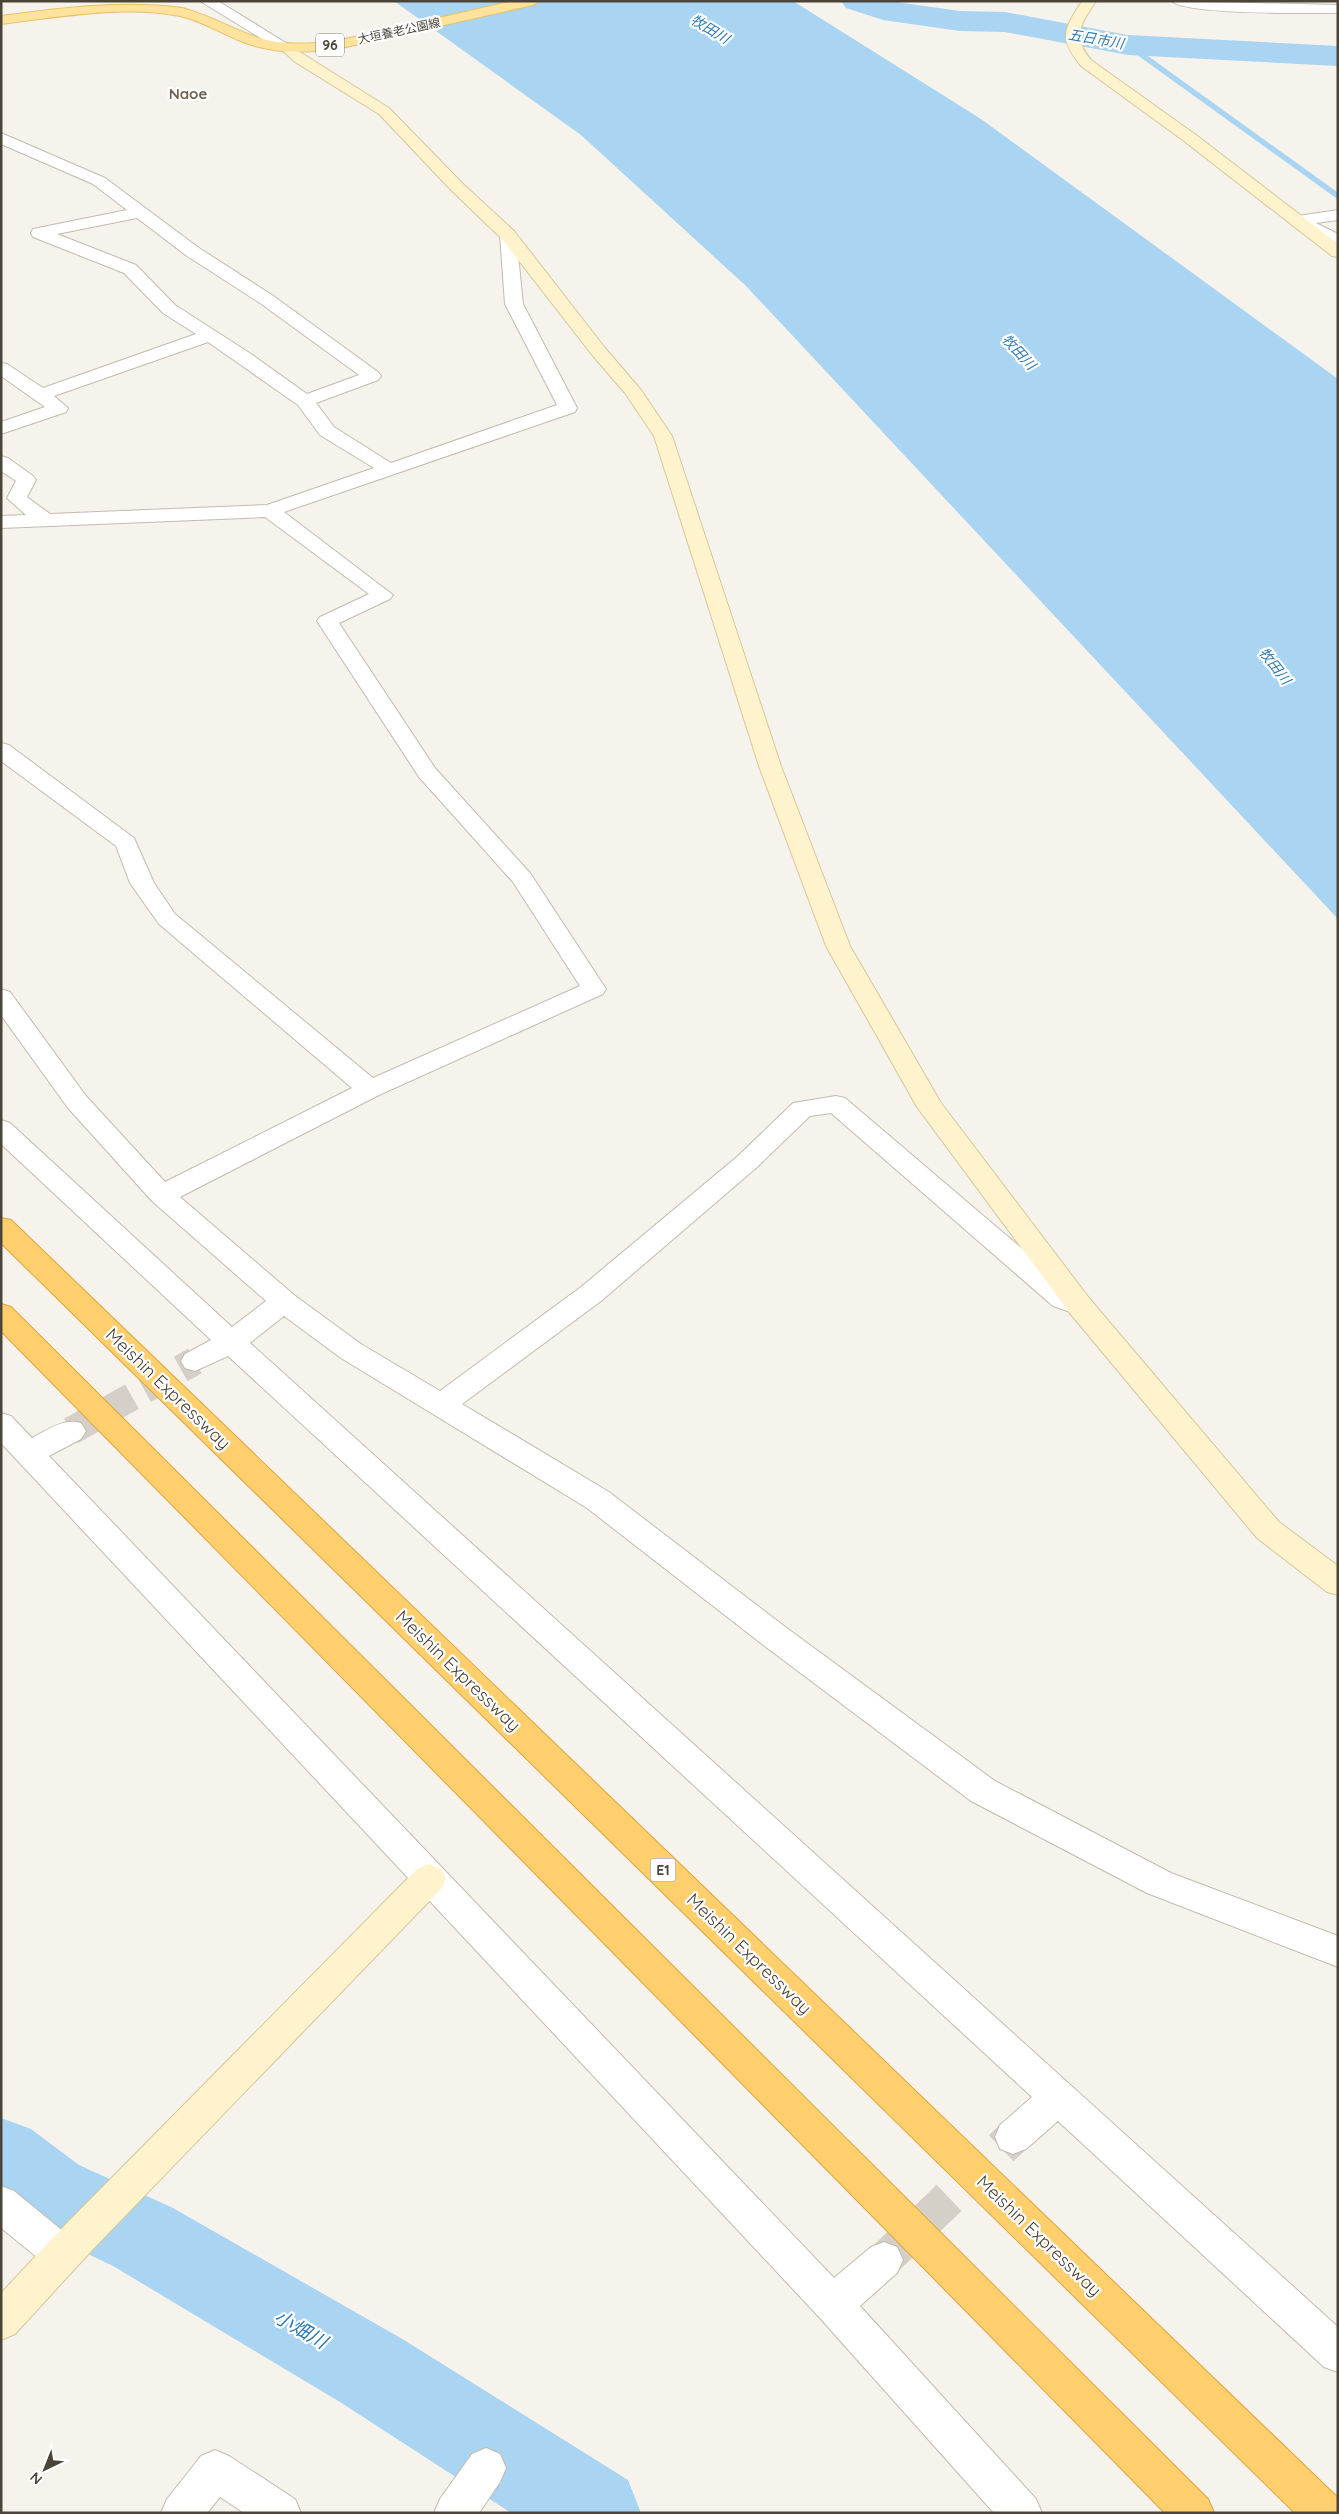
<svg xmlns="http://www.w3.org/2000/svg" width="1339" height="2514" viewBox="0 0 1339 2514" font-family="Quicksand,'Noto Sans JP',sans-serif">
<rect width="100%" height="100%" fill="#f6f3ec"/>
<path fill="#a9d4f2" d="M 394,1 L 793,1 L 981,119 L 1338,379 L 1338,919 L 746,286 L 581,135 Z"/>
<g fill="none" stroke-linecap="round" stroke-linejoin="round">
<path stroke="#a9d4f2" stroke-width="5.5" d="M 1128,45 L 1338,196"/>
<path fill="#a9d4f2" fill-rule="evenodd" d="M 841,1 L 889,1 L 960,11 L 1005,12 L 1128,35 L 1338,46 L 1338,66 L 1128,55 L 1005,32 L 960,31 L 883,20 L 846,8 Z
M 1,2118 L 31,2129 L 79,2165 L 173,2208 L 404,2340 L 628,2480 L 641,2513 L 511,2513 L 340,2402 L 113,2266 L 19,2221 L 1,2208 Z"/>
<path stroke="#d4d0c8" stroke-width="28" stroke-dasharray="28 14" stroke-linecap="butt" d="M 71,1431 L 195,1361"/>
<path stroke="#d4d0c8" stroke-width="36" stroke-dasharray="36 18" stroke-linecap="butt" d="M 884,2260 L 1013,2137"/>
<g stroke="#c2bbae" stroke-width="2">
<path id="street" d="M 200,1 L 218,1 L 294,48 L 292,51 L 282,51 Z
M 1172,1 L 1338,5 L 1338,13 C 1313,13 1183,15 1172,1 Z
M 1,133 L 105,178 L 199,248 L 272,295 L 378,372 L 381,376 L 378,380 L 316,403 L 334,427 L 391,463 L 557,405 L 505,304 L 500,235 L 502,231 L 514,231 L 516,235 L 523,304 L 577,408 L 575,412 L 284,512 L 393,595 L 390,599 L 339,623 L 435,768 L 530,873 L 606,989 L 603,994 L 379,1095 L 180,1197 L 294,1295 L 361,1344 L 440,1391 L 581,1287 L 738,1156 L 793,1103 L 836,1096 L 845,1098 L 1073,1292 L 1089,1298 L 1093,1305 L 1089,1312 L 1079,1315 L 1053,1306 L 831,1113 L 810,1116 L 756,1168 L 601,1301 L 462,1404 L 609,1492 L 784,1626 L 995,1781 L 1171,1873 L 1338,1936 L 1338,1967 L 1147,1893 L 971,1801 L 762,1644 L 587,1508 L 341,1358 L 284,1316 L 250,1343 L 1338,2327 L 1338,2372 L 1324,2367 L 1058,2121 L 1026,2149 L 1013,2154 L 1000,2149 L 995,2137 L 1000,2125 L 1032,2097 L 228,1356 L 195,1371 L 185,1368 L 181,1361 L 185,1354 L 211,1340 L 1,1144 L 1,1120 L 10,1123 L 232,1327 L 266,1301 L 152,1201 L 68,1108 L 1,1015 L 1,989 L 10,992 L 86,1096 L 165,1182 L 352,1088 L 159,924 L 130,883 L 116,846 L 1,761 L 1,743 L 9,745 L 134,838 L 154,883 L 175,914 L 373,1078 L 580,986 L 513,882 L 419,777 L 317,621 L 320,617 L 369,594 L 265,517 L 1,528 L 1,516 L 26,515 L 7,498 L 16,481 L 1,471 L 1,456 L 8,458 L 33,476 L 36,480 L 27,497 L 50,514 L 267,505 L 374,468 L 320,435 L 298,405 L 208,342 L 54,396 L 68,408 L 66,412 L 1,434 L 1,422 L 45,407 L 1,376 L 1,363 L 7,364 L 43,388 L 196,334 L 163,313 L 124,273 L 33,237 L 31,233 L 33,229 L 127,210 L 93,184 L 1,144 ZM 137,218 L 187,256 L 260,303 L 359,375 L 307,394 L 251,354 L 175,305 L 136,265 L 57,234 Z
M 1338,210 L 1338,220 L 1316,223 L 1338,234 L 1338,246 L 1292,225 L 1290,221 L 1298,216 Z
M 1,1413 L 11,1416 L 32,1438 C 48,1430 63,1418 81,1423 L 86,1431 L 81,1439 L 49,1456 L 834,2278 L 871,2247 L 884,2242 L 897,2247 L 903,2260 L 897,2273 L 860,2306 L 1036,2499 L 1042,2513 L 994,2513 L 819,2317 L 1,1443 Z
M 1,2186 L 14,2191 L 75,2241 L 81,2254 L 75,2267 L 62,2272 L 49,2267 L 1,2228 Z
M 486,2448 L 500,2454 L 506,2468 L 500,2482 L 479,2513 L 434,2513 L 440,2499 L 472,2454 Z
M 215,2450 L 229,2456 L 295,2499 L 301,2513 L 244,2513 L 220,2497 L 207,2513 L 161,2513 L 167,2499 L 201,2456 Z"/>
</g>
<g stroke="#d6c79b" stroke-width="2">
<path id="secondary" d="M 1082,1 L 1096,1 C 1081,24 1071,36 1091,60 L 1196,135 L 1338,244 L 1338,257 L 1332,256 L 1184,141 L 1081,66 C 1058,38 1064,29 1082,1 Z
M 287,44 L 389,108 L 462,183 L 514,231 L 605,348 L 641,390 L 672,436 L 781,766 L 850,946 L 941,1103 L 1089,1298 L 1279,1522 L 1338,1566 L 1338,1595 L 1327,1592 L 1257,1538 L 1069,1312 L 917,1107 L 826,946 L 759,766 L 654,436 L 625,393 L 593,356 L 502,239 L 450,189 L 379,114 L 295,62 L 280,48 Z
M 429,1864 L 441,1869 L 446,1879 L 441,1889 L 94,2248 L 15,2334 L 1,2340 L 1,2293 L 68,2222 L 417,1869 Z"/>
</g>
<g stroke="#e6c16a" stroke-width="2">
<path id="primary" d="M 513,1 L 540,1 L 533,5 L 337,49 C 304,53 274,54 243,42 C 222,34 202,21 180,16 C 121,5 60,17 1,24 L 1,16 C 60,8 123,0 182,8 C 218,17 249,41 286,43 C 323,46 359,36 394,28 C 434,19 473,10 513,1 Z"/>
</g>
<g stroke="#e0a43c" stroke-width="2">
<path id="highway" d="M 1,1218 L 11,1220 L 1338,2498 L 1338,2513 L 1295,2513 L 1,1243 Z
M 1,1304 L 11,1307 L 1208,2499 L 1214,2513 L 1165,2513 L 1,1331 Z"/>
</g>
<use href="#street" fill="#fff" fill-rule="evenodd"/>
<use href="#secondary" fill="#fff3cd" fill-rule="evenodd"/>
<use href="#primary" fill="#ffe39c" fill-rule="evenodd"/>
<use href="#highway" fill="#ffcf6e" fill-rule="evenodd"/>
</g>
<g text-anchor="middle" stroke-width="4.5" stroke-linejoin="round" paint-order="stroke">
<g font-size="12" fill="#4b4439" stroke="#fff">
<text transform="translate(399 31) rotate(-12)" y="4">大垣養老公園線</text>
</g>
<g font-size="14" font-style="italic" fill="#2e7ab2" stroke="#fff">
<text transform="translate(710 29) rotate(31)" y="5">牧田川</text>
<text transform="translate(1096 39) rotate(10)" y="5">五日市川</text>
<text transform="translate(1019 352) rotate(47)" y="5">牧田川</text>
<text transform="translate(1275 666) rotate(52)" y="5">牧田川</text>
</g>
<g fill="#fff" stroke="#817c74" stroke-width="1">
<rect x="316" y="33.5" width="28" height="23" rx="4"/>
<rect x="650.5" y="1858.5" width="25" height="23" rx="4"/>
</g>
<g font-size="14" font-weight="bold" fill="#4b4439">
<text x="330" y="50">96</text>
<text x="663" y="1875">E1</text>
</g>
<g font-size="15" font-weight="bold" fill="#6e6250" stroke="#fff">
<text x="188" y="99">Naoe</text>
</g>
<g font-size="18" fill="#4b4439" stroke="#fff">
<text transform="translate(168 1389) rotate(44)" y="6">Meishin Expressway</text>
<text transform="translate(458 1671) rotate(44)" y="6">Meishin Expressway</text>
<text transform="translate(749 1954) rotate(44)" y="6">Meishin Expressway</text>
<text transform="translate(1039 2236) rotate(44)" y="6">Meishin Expressway</text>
</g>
<g font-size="19" font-style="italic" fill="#2e7ab2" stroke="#fff">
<text transform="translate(301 2329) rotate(30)" y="7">小畑川</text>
</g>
</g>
<rect width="1339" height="2514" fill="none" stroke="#4b4439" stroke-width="5"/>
<g transform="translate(45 2469) rotate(223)" stroke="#ffffff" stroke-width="4" paint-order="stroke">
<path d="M0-4L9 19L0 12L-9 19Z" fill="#4b4439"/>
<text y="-8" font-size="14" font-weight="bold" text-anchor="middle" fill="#4b4439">N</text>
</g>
</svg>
